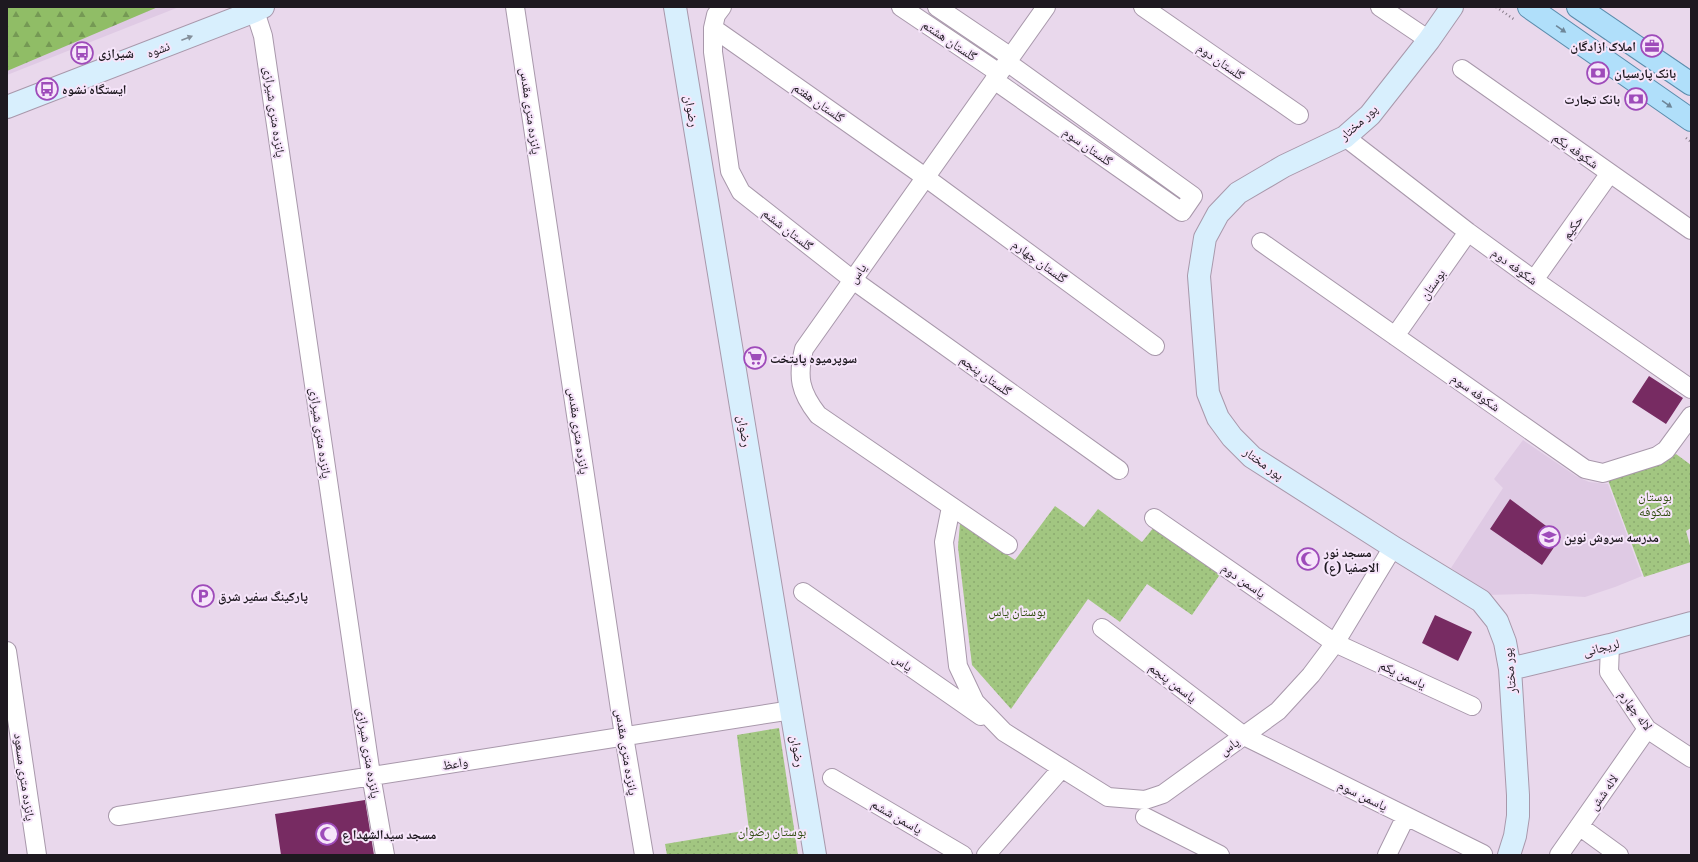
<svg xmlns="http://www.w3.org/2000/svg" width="1698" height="862" viewBox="0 0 1698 862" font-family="'Exo 2','Noto Naskh Arabic',sans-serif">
<defs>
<pattern id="grass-dots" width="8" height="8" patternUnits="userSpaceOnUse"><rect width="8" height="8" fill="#a2c681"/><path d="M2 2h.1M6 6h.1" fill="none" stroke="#8baa6f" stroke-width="1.8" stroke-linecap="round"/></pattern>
<pattern id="forest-firs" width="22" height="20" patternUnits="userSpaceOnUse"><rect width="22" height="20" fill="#90bd66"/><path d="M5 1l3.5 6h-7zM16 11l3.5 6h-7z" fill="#759954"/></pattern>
</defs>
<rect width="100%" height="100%" fill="#e9d8ec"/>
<path fill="#dfcae4" d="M 7,7 L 179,7 L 7,75 Z
M 1523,440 L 1576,476 L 1589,482 L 1608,484 L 1642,576 L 1615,587 L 1585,597 L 1531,594 L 1486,595 L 1451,568 L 1503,488 L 1494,479 Z"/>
<path fill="url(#grass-dots)" d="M 1676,454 L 1691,465 L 1691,528 L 1686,531 L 1691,549 L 1691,562 L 1644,577 L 1608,480 L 1661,462 Z
M 1055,506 L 1084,527 L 1098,509 L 1142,542 L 1154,527 L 1221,573 L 1192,615 L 1147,584 L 1120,622 L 1088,599 L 1011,709 L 972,665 L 958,547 L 960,523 L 1015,560 Z
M 779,728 L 798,855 L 667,855 L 665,844 L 749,830 L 737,735 Z"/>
<path fill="url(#forest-firs)" d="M 7,7 L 158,7 L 7,71 Z"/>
<path fill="#772b62" d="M 1649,376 L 1683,398 L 1666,424 L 1632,402 Z
M 1510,499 L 1561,537 L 1542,565 L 1490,529 Z
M 1435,615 L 1472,632 L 1458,661 L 1422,643 Z
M 365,800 L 374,855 L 281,855 L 275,814 Z"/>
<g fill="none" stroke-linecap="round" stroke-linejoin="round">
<g stroke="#a898ab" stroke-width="20">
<path id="minor" d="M 515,7 L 624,736 L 644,855
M 722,7 L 716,15 L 713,28 L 713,52 L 730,171 L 741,192 L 853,280 L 1119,470
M 901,7 L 999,73
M 937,7 L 1011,57
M 1143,7 L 1299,115
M 1380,7 L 1429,40
M 255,11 L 263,36 L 371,775 L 385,855
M 713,28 L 925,177 L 1155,346
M 1462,69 L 1691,230
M 994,80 L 1182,212 L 1193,196 L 1007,62
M 1345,137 L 1468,232 L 1534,280 L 1691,389
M 1261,242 L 1585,469 L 1603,473 L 1657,456 L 1666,450 L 1691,416
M 1534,280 L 1610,173
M 1395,336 L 1468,232
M 951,507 L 944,542 L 958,666 L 975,702 L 1004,732 L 1108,797 L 1145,800 L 1163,794 L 1278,711 L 1311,675 L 1335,643 L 1393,547
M 1154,518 L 1335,643 L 1472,706
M 1008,545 L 818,415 C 800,392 797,377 804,349 L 1046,7
M 803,592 L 981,716
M 1102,628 L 1244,736 L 1483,854
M 1610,645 L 1609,672 L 1647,729 L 1691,758
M 7,651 L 37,855
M 832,778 L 963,855
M 118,816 L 792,710
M 1145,817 L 1220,855
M 1579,826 L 1619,855
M 986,855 L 1062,768
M 1387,855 L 1406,816
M 1559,855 L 1647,729"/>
</g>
<g stroke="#a898ab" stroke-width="24">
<path id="secondary" d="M 675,7 L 815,855
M 1452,7 L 1429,40 L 1370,115 L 1345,137 L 1284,166 L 1238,193 L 1218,214 L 1205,238 L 1199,276 L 1208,393 L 1218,418 L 1232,437 L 1252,457 L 1393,547 L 1481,601 L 1497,621 L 1505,642 L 1510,669 L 1518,795 L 1518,816 L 1515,836 L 1509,855
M 7,107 L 255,11 L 263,7
M 1510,669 L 1610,645 L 1691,623"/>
</g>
<g stroke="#5b8cac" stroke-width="24">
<path id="primary" d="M 1529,7 L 1691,120
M 1578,7 L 1691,84"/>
</g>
<path stroke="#877c8a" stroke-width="2.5" stroke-dasharray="1 3" stroke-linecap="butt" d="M 1496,7 L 1515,20
M 1686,138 L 1691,142"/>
<use href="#minor" stroke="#fff" stroke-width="18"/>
<use href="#secondary" stroke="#d8effd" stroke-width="22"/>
<use href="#primary" stroke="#b0dffa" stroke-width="22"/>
</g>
<defs><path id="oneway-solid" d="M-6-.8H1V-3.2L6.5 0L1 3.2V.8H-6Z"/></defs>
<g fill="#6e8698">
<use href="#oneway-solid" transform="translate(1561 29) rotate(35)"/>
<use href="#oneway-solid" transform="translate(1667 104) rotate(35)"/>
</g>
<use fill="#848f9a" href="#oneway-solid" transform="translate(187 38) rotate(-21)"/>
<defs>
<g id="office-ring" transform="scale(1.15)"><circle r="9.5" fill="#f6e5fa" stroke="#9e4bba" stroke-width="1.5"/><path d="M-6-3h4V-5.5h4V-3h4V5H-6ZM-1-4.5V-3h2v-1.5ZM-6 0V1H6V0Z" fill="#9e4bba"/></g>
<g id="bus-ring" transform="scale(1.15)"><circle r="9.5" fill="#f6e5fa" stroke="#9e4bba" stroke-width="1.5"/><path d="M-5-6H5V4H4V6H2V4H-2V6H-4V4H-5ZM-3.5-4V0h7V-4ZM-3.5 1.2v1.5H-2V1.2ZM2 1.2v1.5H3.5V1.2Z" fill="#9e4bba"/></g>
<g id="bank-ring" transform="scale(1.15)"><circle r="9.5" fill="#f6e5fa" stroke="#9e4bba" stroke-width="1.5"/><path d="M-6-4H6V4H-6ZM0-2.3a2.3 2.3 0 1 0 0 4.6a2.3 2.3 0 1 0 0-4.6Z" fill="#9e4bba"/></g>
<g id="supermarket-ring" transform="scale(1.15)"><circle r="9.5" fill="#f6e5fa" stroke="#9e4bba" stroke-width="1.5"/><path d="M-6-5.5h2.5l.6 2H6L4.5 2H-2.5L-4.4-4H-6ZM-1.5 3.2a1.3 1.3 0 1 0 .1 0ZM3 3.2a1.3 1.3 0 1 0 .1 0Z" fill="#9e4bba"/></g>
<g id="school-ring" transform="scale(1.15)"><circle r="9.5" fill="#f6e5fa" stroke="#9e4bba" stroke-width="1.5"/><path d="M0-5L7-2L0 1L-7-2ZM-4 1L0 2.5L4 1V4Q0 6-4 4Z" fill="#9e4bba"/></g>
<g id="mosque-ring" transform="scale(1.15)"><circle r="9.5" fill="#f6e5fa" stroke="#9e4bba" stroke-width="1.5"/><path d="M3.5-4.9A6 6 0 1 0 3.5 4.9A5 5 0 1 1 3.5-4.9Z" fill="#9e4bba"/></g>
<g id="parking-ring" transform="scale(1.15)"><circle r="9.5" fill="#f6e5fa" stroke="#9e4bba" stroke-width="1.5"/><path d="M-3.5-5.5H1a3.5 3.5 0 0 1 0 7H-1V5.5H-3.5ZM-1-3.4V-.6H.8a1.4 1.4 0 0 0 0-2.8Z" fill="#9e4bba"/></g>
</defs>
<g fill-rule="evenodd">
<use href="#office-ring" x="1652" y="46"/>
<use href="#bus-ring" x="82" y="53"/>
<use href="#bank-ring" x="1598" y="73"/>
<use href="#bus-ring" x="47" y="89"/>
<use href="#bank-ring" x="1636" y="99"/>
<use href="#supermarket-ring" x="755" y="358"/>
<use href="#school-ring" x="1549" y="537"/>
<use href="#mosque-ring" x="1308" y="559"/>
<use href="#parking-ring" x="203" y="596"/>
<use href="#mosque-ring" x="327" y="834"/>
</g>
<g text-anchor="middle" stroke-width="4" stroke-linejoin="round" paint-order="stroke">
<g font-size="13" fill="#1e1920" stroke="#f6e5fa">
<text transform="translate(950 40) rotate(34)" y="5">گلستان هشتم</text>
<text transform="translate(158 49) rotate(-21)" y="5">نشوه</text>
<text transform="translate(1221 61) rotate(35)" y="5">گلستان دوم</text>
<text transform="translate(819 102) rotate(35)" y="5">گلستان هفتم</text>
<text transform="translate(531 111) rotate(82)" y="5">پانزده متری مقدس</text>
<text transform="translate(692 111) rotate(80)" y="5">رضوان</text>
<text transform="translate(275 112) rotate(82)" y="5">پانزده متری شیرازی</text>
<text transform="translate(1358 122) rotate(-42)" y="5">پور مختار</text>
<text transform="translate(1088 146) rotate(35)" y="5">گلستان سوم</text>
<text transform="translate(1576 150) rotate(35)" y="5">شکوفه یکم</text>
<text transform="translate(1572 227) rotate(-54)" y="5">حکیم</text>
<text transform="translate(788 229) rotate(38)" y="5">گلستان ششم</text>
<text transform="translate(1040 261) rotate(36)" y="5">گلستان چهارم</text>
<text transform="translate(1515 266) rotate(36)" y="5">شکوفه دوم</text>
<text transform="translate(857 273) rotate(-55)" y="5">یاس</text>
<text transform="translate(1432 284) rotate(-55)" y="5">بوستان</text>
<text transform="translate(986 375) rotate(36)" y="5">گلستان پنجم</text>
<text transform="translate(1476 392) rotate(35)" y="5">شکوفه سوم</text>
<text transform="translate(579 431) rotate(82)" y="5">پانزده متری مقدس</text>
<text transform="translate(745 431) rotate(81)" y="5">رضوان</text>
<text transform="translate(321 433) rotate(82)" y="5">پانزده متری شیرازی</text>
<text transform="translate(1264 463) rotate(36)" y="5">پور مختار</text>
<text transform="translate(1244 580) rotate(35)" y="5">یاسمن دوم</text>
<text transform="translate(1601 647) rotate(-14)" y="5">لریجانی</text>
<text transform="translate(903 662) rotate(35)" y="5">یاس</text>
<text transform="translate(1509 671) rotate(-96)" y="5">پور مختار</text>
<text transform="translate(1403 674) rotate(25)" y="5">یاسمن یکم</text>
<text transform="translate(1173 682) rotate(37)" y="5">یاسمن پنجم</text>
<text transform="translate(1636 710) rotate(53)" y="5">لاله چهارم</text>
<text transform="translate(1229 746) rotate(-35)" y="5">یاس</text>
<text transform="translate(798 751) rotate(81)" y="5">رضوان</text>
<text transform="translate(627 752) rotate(81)" y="5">پانزده متری مقدس</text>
<text transform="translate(369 753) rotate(81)" y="5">پانزده متری شیرازی</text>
<text transform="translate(455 763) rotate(-9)" y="5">واعظ</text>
<text transform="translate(25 777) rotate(82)" y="5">پانزده متری مسعود</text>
<text transform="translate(1603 792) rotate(-55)" y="5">لاله شش</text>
<text transform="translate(1363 795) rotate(26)" y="5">یاسمن سوم</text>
<text transform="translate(897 816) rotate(30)" y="5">یاسمن ششم</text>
</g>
<g font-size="13" font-weight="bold" fill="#1e1920" stroke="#f6e5fa" text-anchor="start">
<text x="1636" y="51" text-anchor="end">املاک ازادگان</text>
<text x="98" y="58">شیرازی</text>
<text x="1614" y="78">بانک پارسیان</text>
<text x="62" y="94">ایستگاه نشوه</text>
<text x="1620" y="104" text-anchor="end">بانک تجارت</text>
<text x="770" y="363">سوپرمیوه پایتخت</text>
<text x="1564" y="542">مدرسه سروش نوین</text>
<text x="1324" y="557">مسجد نور<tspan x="1324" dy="15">الاصفیا (ع)</tspan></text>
<text x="218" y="601">پارکینگ سفیر شرق</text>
<text x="342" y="839">مسجد سیدالشهدا ع</text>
</g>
<g font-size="13" fill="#314d10" stroke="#f6e5fa">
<text x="1655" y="501">بوستان<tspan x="1655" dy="15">شکوفه</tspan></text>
<text x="1017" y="616">بوستان یاس</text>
<text x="772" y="836">بوستان رضوان</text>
</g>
</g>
<rect width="1698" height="862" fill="none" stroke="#1e1920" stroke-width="16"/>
</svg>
